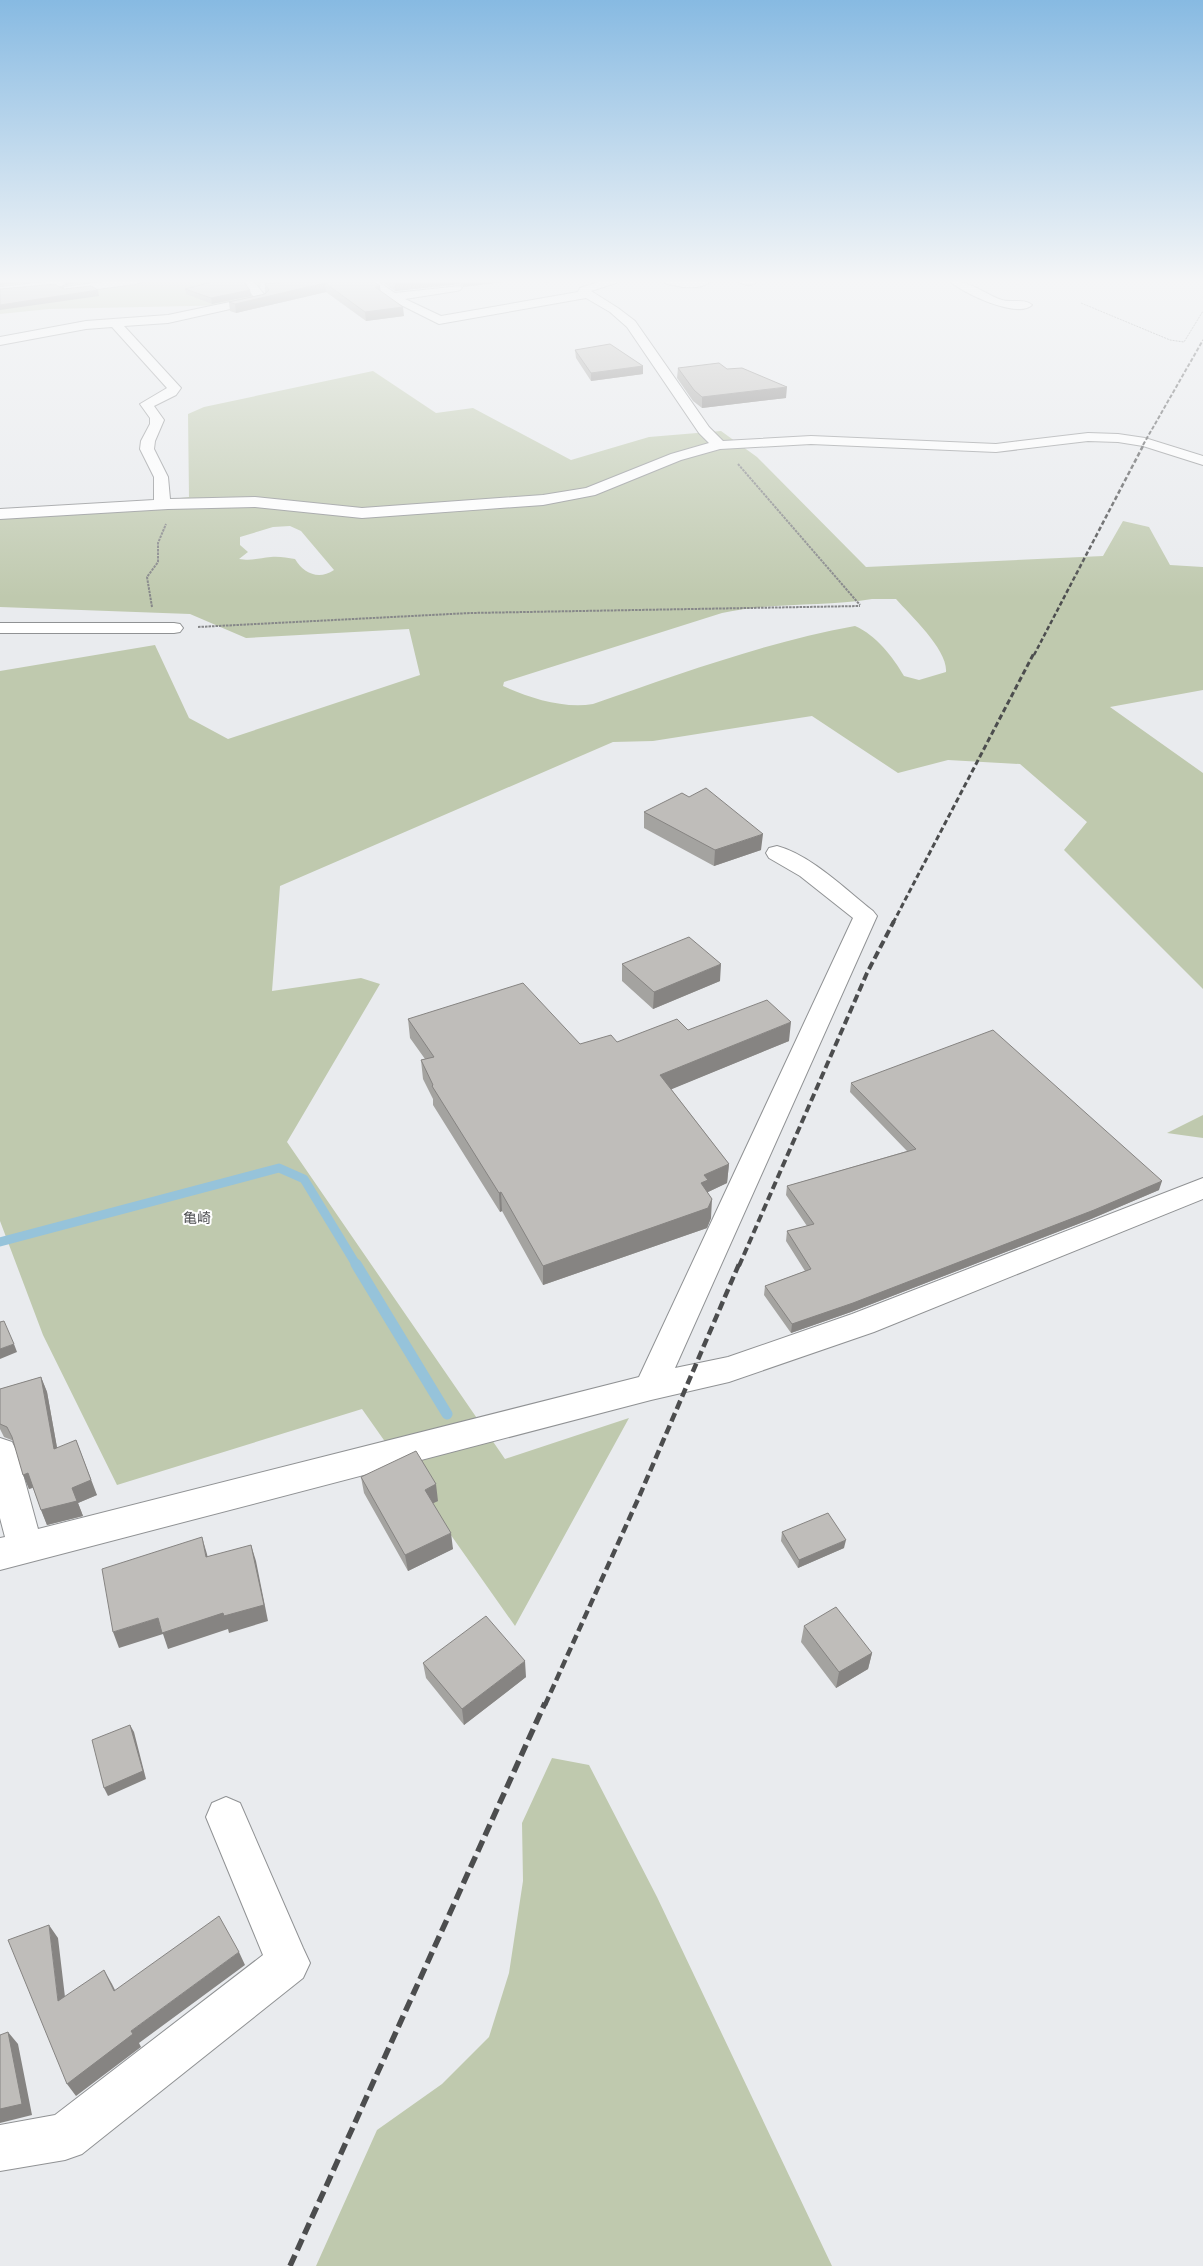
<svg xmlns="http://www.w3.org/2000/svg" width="1203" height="2266" viewBox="0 0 1203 2266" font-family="'Noto Serif','Noto Sans JP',serif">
<rect width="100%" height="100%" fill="#e9ebee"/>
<path fill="#bfc9ae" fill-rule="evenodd" d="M 0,281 L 262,281 L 257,299 L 238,305 L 49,309 L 0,314 Z
M 373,371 L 436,413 L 473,408 L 571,460 L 649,437 L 721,431 L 757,457 L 866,567 L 1103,556 L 1123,521 L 1149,527 L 1170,565 L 1203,567 L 1203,690 L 1110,707 L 1203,773 L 1203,989 L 1064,850 L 1087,822 L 1020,764 L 948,760 L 898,773 L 812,716 L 653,741 L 613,742 L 280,886 L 272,991 L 361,978 L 380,984 L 287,1142 L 505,1459 L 629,1418 L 515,1626 L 362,1409 L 117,1485 L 43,1335 L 0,1221 L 0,671 L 155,645 L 189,718 L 228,739 L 420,675 L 409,629 L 246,638 L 190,614 L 0,607 L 0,518 L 189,497 L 188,414 L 204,407 ZM 290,526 L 301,531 L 334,570 C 319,580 304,574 295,559 C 287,558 279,556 271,557 C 258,558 253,561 239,559 L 248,552 L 240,545 L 240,537 L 273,527 ZM 872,599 L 896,599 C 911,616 948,650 946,672 L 919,680 L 904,676 C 893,657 876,635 855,626 C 766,642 677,675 593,704 C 564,709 529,698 503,686 L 504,682 L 722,613 C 772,602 823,607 872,599 Z
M 1203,1115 L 1203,1138 L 1167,1133 Z
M 552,1758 L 589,1765 L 657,1897 L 832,2266 L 316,2266 L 377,2130 L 442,2084 L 489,2037 L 509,1973 L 523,1881 L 522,1823 Z"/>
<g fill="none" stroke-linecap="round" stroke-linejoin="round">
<path stroke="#96c3da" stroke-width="9" d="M 0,1242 L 279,1168 L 304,1179 L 357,1266"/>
<path stroke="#96c3da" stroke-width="11" d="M 356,1264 L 447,1414"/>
<g stroke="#909294" stroke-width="2">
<path id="minor" d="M 55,281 L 63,282 L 65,284 L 59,287 L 0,293 L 0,287 Z
M 109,281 L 142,281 L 136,284 L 65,293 L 59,290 L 65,287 Z
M 241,281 L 253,281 L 268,299 L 266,301 L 168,323 L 124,326 L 181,388 L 176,395 L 154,406 L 164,420 L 155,441 L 154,449 L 168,477 L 170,499 L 255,497 L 362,508 L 543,495 L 586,488 L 671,454 L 709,443 L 699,433 L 627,327 L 610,312 L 586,298 L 439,324 L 389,299 L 364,281 L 377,281 L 395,293 L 460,286 L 462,288 L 460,290 L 456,291 L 405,299 L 441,316 L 578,292 L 580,288 L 601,281 L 618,281 L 616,283 L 591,291 L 618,308 L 635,321 L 709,427 L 723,441 L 811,436 L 996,444 L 1088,433 L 1118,434 L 1145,438 L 1203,456 L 1203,465 L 1143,446 L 1118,442 L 1088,441 L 996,452 L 811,444 L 720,449 L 681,460 L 595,495 L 543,505 L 362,518 L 255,507 L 168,509 L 0,519 L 0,509 L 154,500 L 154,477 L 140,449 L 141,441 L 150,424 L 150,418 L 140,404 L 167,388 L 112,327 L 86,329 L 0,345 L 0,337 L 86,321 L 168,315 L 254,297 Z
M 663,281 L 711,281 C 700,291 678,287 665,283 Z
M 738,281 L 758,281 C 754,286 742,286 738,281 Z
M 950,281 C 972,281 982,293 1002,300 C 1011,303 1025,298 1032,305 C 1018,319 962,293 950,281 Z
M 0,623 L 174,623 L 180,624 L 183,628 L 180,632 L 174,633 L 0,633 Z
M 777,846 C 811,855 846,890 873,911 L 877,916 L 675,1368 L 728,1357 L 852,1314 L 1203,1178 L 1203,1199 L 874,1332 L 729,1382 L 651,1400 L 0,1570 L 0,1538 L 5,1537 L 0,1518 L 0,1438 L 12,1442 L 17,1452 L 38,1529 L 639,1377 L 853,918 L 800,876 L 769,858 L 766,853 L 769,848 Z
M 226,1797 L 240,1803 L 303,1948 L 310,1963 L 303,1978 L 82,2154 L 65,2160 L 0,2171 L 0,2125 L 55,2115 L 263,1955 L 206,1817 L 212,1803 Z"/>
</g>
<path stroke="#868789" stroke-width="1" stroke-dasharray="2 1" stroke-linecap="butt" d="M 1081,303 L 1170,340 L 1184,342 L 1203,311"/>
<path stroke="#868789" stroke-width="2" stroke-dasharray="2.5 1" stroke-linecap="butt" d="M 738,464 L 860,605
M 152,607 L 147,577 L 158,562 L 158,543 L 166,524
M 198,627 L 470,613 L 860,606"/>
<use href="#minor" fill="#fff" fill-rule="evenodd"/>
<path stroke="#4c4d4e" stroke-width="2" stroke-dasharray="4 2" stroke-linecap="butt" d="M 1143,445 L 1203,340"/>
<path stroke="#4c4d4e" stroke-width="2.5" stroke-dasharray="4.5 2.5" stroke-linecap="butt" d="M 1034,655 L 1144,444"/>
<path stroke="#4c4d4e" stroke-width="3" stroke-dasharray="5.5 3" stroke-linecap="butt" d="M 893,923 L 1034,653"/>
<path stroke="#4c4d4e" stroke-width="4" stroke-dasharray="8 4" stroke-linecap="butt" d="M 739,1266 L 867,973 L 894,921"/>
<path stroke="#4c4d4e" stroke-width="4.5" stroke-dasharray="9 4.5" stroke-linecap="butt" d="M 545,1705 L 639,1497 L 739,1264"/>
<path stroke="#4c4d4e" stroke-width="5.5" stroke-dasharray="12 5.5" stroke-linecap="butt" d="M 290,2266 L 545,1703"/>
</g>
<path fill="#a4a3a0" d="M 373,281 L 381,291 L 404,316 L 366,321 L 326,292 L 236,313 L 230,311 L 229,302 L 265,294 L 265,284 Z
M 380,281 L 511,281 L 463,287 L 460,284 L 395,291 Z
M 185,289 L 250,290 L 251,296 L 212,304 L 186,294 Z
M 575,350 L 643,366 L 643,374 L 591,381 L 576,358 Z
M 678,368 L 727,369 L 786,398 L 702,408 L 693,401 L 677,378 Z
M 644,812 L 761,850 L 714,866 L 644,828 Z
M 622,964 L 720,981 L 653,1009 L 622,981 Z
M 408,1019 L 580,1044 L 617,1042 L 688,1030 L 789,1041 L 671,1089 L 729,1164 L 727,1183 L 708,1192 L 711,1218 L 707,1228 L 543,1285 L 502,1211 L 500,1212 L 433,1105 L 433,1099 L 423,1079 L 421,1060 L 425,1059 L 410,1038 Z
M 851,1083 L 1159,1190 L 1091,1219 L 851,1312 L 791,1333 L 764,1295 L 765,1286 L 805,1271 L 786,1241 L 787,1231 L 807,1226 L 786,1195 L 787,1186 L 907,1151 L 850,1092 Z
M 41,1377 L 47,1392 L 57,1448 L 97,1495 L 78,1503 L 83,1516 L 47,1525 L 33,1488 L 29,1489 L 14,1441 L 4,1437 L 0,1429 L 0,1389 Z
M 361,1477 L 438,1501 L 433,1503 L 453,1549 L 408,1571 L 364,1493 Z
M 782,1532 L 844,1548 L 798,1568 L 781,1541 Z
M 804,1626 L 872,1653 L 868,1669 L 836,1688 L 801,1642 Z
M 423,1663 L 526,1677 L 464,1725 L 426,1678 Z"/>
<path fill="#868482" d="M 0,281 L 38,281 L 0,285 Z
M 66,281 L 77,281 L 77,283 L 66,285 Z
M 257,281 L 284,281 L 258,283 Z
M 404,281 L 460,281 L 460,284 L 395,291 L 395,282 Z
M 463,281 L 511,281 L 463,287 Z
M 546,281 L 555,281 L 546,283 Z
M 325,283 L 326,292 L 236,313 L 235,304 Z
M 380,286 L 381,296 L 375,287 Z
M 98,290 L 99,296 L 0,310 L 0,305 Z
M 250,290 L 251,296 L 212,304 L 211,298 Z
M 403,307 L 404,316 L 366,321 L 365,312 Z
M 643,366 L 643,374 L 591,381 L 591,373 Z
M 787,387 L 786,398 L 702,408 L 702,397 Z
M 763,834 L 761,850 L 714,866 L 715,850 Z
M 721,964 L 720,981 L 653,1009 L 654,992 Z
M 791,1022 L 789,1041 L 660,1094 L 660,1075 Z
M 729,1164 L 727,1183 L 708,1192 L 707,1200 L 701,1183 L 704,1175 Z
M 1162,1181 L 1159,1190 L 1091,1219 L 851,1312 L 791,1333 L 792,1324 Z
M 501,1192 L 502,1211 L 500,1212 L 499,1193 Z
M 712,1199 L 711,1218 L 707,1228 L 543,1285 L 543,1266 Z
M 14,1344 L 17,1352 L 0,1359 L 0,1349 Z
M 41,1377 L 47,1392 L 60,1464 L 54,1449 Z
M 76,1440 L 97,1495 L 78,1503 L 83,1516 L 47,1525 L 41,1510 L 72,1488 Z
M 28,1473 L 34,1487 L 29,1489 L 23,1475 Z
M 436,1484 L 438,1501 L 427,1506 L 425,1490 Z
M 451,1533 L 453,1549 L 408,1571 L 405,1555 Z
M 202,1537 L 207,1554 L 211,1574 L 206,1557 Z
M 846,1540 L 844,1548 L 798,1568 L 799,1560 Z
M 251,1545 L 256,1561 L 268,1621 L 229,1633 L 228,1629 L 168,1649 L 163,1634 L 119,1648 L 113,1632 L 158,1618 Z
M 872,1653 L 868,1669 L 836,1688 L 839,1672 Z
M 525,1661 L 526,1677 L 464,1725 L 462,1709 Z
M 130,1725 L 134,1732 L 146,1779 L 108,1796 L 104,1788 Z
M 49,1925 L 58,1938 L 67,2014 L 58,2001 Z
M 239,1952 L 245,1965 L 139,2043 L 141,2047 L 76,2096 L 67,2084 L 131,2031 Z
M 104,1970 L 112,1984 L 122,2004 L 114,1991 Z
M 8,2032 L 18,2044 L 32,2115 L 0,2123 L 0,2109 Z"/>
<path fill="#bfbdba" stroke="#868482" d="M 216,281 L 243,281 L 250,290 L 211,298 L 185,289 Z
M 300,281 L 373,281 L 380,286 L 375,287 L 403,307 L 365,312 L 325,283 L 235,304 L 229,302 L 265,294 L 269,290 L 265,284 Z
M 56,284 L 57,286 L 64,289 L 91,286 L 98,290 L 0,305 L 0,289 Z
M 610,344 L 643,366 L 591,373 L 575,350 Z
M 719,363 L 727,369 L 742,368 L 787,387 L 702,397 L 694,390 L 678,368 Z
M 706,788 L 763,834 L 715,850 L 644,812 L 682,793 L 689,797 Z
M 689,937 L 721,964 L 654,992 L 622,964 Z
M 523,983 L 580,1044 L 611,1035 L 617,1042 L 677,1019 L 688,1030 L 767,1000 L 791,1022 L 660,1075 L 729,1164 L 704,1175 L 708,1180 L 701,1183 L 712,1199 L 708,1208 L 543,1266 L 501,1192 L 499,1193 L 432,1086 L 433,1085 L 421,1060 L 434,1057 L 408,1019 Z
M 993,1030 L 1162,1181 L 1094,1210 L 853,1303 L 792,1324 L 765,1286 L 811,1269 L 787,1231 L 814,1224 L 787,1186 L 916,1149 L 851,1083 Z
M 4,1321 L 14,1344 L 0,1349 L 0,1322 Z
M 41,1377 L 54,1449 L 76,1440 L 91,1480 L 72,1488 L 77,1501 L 41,1510 L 28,1473 L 23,1475 L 12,1437 L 7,1427 L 0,1424 L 0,1389 Z
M 416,1451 L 436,1484 L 425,1490 L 451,1533 L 405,1555 L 361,1477 Z
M 828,1513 L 846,1540 L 799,1560 L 782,1532 Z
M 202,1537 L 206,1557 L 251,1545 L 264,1605 L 224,1616 L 223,1613 L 162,1633 L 158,1618 L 113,1632 L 102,1569 Z
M 836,1607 L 872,1653 L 839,1672 L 804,1626 Z
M 486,1616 L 525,1661 L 462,1709 L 423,1663 Z
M 130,1725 L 143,1771 L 104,1788 L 92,1740 Z
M 219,1916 L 239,1952 L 131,2031 L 133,2034 L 67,2084 L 8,1940 L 49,1925 L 58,2001 L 104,1970 L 114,1991 Z
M 8,2032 L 22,2104 L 0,2109 L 0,2035 Z"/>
<linearGradient id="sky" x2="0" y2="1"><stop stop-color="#87bae2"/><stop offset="0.47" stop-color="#f5f6f7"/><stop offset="1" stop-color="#f5f6f7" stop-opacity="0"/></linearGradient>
<rect width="1203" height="598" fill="url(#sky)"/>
<g text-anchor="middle" stroke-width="4" stroke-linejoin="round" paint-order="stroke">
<g font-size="14" fill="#4f5053" stroke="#fff">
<text x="197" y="1223">亀崎</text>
</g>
</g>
</svg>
